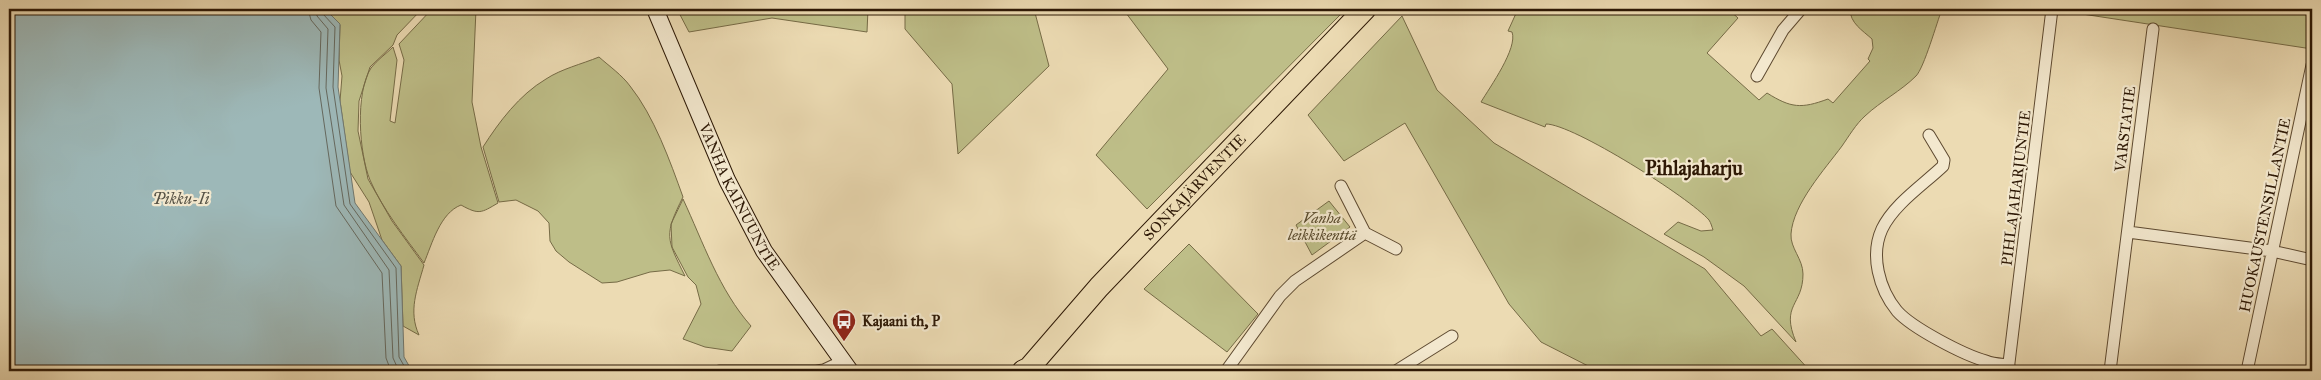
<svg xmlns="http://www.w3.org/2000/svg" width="2321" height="380" viewBox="0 0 2321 380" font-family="'IM FELL Great Primer',serif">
<rect width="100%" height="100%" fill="#ecdbb3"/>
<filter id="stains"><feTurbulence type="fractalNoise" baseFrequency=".004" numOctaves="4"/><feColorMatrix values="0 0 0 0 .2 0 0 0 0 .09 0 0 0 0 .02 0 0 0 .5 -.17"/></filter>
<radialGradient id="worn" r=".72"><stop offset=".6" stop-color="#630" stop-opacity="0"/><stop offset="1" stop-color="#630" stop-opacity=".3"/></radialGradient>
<path fill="#bebe88" stroke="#766b46" d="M 325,9 L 422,9 L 397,35 L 393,45 L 370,67 L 359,101 L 358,131 L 368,179 L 392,221 L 424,265 C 417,290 408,311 419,335 L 403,326 L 401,266 L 382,240 L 369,202 L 350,172 L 340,101 L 342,76 L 339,60 L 340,25 Z
M 432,9 L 476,9 L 472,102 L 481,147 L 498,203 C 481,213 479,215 461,205 C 440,213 432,244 424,263 C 405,237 383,210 370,180 C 359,153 355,93 371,68 C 377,60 387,53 393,47 L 397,60 L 390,121 L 395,123 L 404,60 L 399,44 Z
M 677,9 L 868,9 L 867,32 L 772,18 L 689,32 Z
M 905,9 L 1034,9 L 1049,66 L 958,154 L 952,84 L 905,29 Z
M 1123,9 L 1346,9 L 1147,209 L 1096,155 L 1168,69 Z
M 1518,9 L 1728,9 L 1738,18 L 1707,53 L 1759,100 L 1767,93 C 1791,108 1801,109 1828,99 L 1833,103 L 1870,61 L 1868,59 L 1873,48 L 1872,39 C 1862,30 1850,23 1850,9 L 1942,9 C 1937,22 1924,68 1916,76 C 1901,91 1881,101 1865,116 C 1856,124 1849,136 1842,146 C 1825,169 1793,204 1791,234 C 1790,248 1803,259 1803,274 C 1803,306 1780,304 1796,342 L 1744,286 L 1704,257 L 1664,234 L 1678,222 L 1701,231 L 1713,230 C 1712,227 1711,223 1709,220 C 1690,198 1573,124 1546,124 L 1545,127 L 1481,102 C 1490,87 1518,48 1512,32 L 1508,31 Z
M 2069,9 L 2312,9 L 2312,49 L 2069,12 Z
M 1402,16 L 1437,90 L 1494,143 L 1705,269 L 1761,336 L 1772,329 L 1810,371 L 1598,371 L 1541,342 L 1509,304 L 1405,123 L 1344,161 L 1308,115 Z
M 599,57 C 609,66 622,75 630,86 C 654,116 670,161 683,197 C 664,235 666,238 685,276 L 670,270 L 650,272 L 617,282 L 602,283 L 569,262 L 556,251 L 550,241 L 549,223 L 538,211 L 516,200 L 499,202 L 483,147 C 499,122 519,95 546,79 C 561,69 582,64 599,57 Z
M 683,199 C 703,242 719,290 751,326 L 732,351 L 705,347 L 683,339 L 701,304 L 696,285 L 688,277 L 672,247 L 671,224 Z
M 1329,201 L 1350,227 L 1312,255 L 1296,225 Z
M 1189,244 L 1258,314 L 1227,352 L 1144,289 Z"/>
<path fill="#9db8b8" stroke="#707870" d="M 9,9 L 325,9 L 340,24 L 338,87 L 355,203 L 401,266 L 404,357 L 412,371 L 9,371 Z"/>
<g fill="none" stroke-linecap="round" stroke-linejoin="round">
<path stroke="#65685e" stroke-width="1" d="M 308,9 L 311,20 L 321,32 L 319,88 L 336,206 L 382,273 L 386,358 L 391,371
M 316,9 L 317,16 L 328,29 L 326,88 L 344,205 L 389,270 L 393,358 L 399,371
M 322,9 L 323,14 L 335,27 L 333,87 L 350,204 L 396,268 L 399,357 L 407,371"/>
<g stroke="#5d4930" stroke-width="13">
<path id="street" d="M 1757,76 L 1783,30 L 1801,9
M 1929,135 L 1944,160 L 1943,166 C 1923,185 1894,204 1882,229 C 1870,255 1879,289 1897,311 C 1912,328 1964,355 1986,361 C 1993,364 2001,364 2009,365
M 1341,186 L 1365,233 L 1396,249
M 2128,232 L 2272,251 L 2312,260
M 719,371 L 816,371 L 824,370 L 841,362
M 1226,371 L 1280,296 L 1295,281 L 1365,233
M 1396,371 L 1452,336
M 2008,371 L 2052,9
M 2110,371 L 2153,29
M 2247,371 L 2312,65"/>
</g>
<g stroke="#2d1805" stroke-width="18">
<g id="secondary">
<path id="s1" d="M 655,9 L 727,180 L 764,251 L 850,371"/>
</g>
</g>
<g stroke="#2d1805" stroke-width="23">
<g id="highway">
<path id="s2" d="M 1023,371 L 1029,368 L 1099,287 L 1365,9"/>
</g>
</g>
<use href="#street" stroke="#f3e8ce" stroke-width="11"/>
<use href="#secondary" stroke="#f3e8ce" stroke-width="16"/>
<use href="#highway" stroke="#ecdbb3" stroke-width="21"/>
</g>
<defs>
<g id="bus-pin" transform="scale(1.25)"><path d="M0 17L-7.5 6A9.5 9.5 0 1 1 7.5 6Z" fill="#8f2418" stroke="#f3e8ce"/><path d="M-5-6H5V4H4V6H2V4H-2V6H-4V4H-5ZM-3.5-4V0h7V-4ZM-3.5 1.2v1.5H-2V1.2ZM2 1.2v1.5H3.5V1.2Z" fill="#fff"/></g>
</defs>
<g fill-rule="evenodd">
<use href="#bus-pin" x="844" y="321"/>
</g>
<g text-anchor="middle" stroke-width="4.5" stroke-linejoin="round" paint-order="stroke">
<g font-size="15" fill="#2d1805" stroke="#f3e8ce">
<text transform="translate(2125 129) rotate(-83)" y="5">VARSTATIE</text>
<text dy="5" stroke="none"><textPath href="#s2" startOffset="252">SONKAJÄRVENTIE</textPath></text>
<text transform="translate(2016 188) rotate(-83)" y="5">PIHLAJAHARJUNTIE</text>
<text dy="5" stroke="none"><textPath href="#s1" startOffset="206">VANHA KAINUUNTIE</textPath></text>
<text transform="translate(2265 215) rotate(-78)" y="5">HUOKAUSTENSILLANTIE</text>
</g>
<g font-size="15" font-style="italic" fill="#584a2c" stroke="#f3e8ce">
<text x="1322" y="223">Vanha<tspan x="1322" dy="17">leikkikenttä</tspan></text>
</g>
<g font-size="15" font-weight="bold" fill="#2d1805" stroke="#f3e8ce" text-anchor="start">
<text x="862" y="326">Kajaani th, P</text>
</g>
<g font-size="16" font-style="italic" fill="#545044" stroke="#f3e8ce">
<text x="181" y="204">Pikku-Ii</text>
</g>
<g font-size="20" font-weight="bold" fill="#2d1805" stroke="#f3e8ce">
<text x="1694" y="175">Pihlajaharju</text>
</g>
</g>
<rect width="2321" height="380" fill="none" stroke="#ecdbb3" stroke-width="30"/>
<rect x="10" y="10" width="2301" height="360" fill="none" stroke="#2d1805" stroke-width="2.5"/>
<rect x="15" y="15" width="2291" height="350" fill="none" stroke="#2d1805"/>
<rect width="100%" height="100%" filter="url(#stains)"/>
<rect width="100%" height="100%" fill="url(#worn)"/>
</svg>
